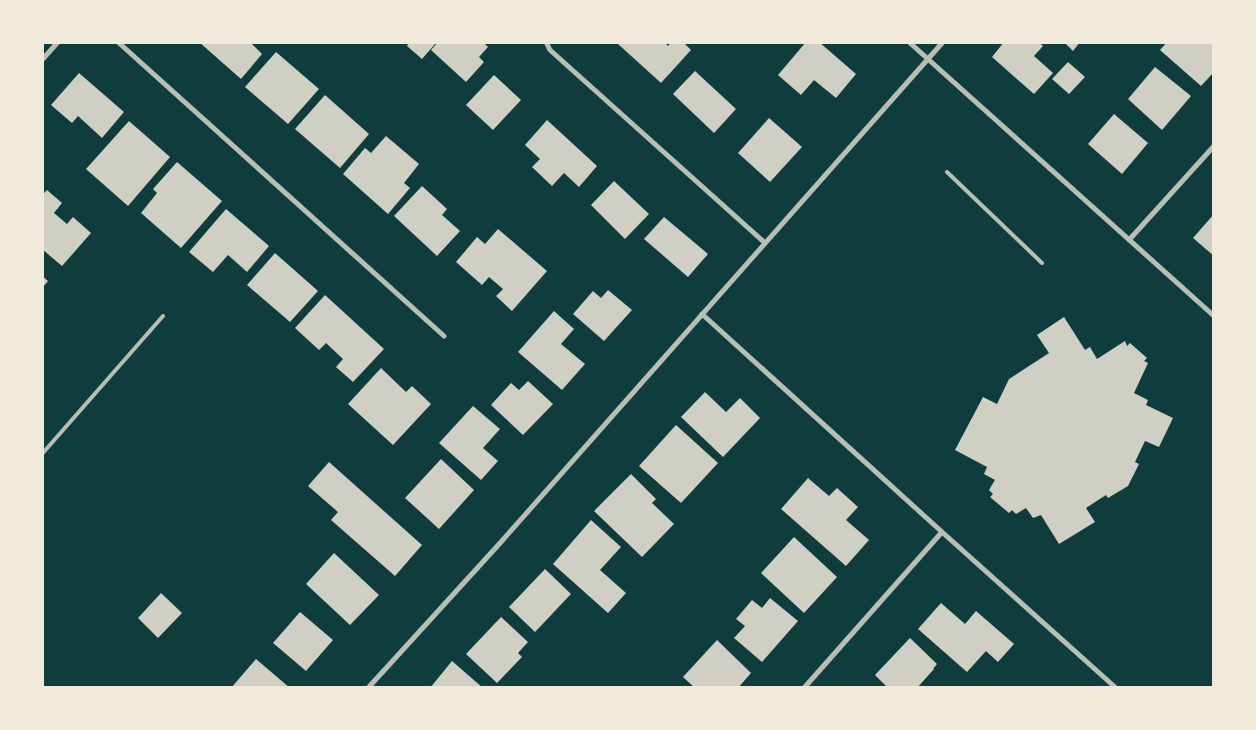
<svg xmlns="http://www.w3.org/2000/svg" width="1256" height="730" viewBox="0 0 1256 730" font-family="Overpass,sans-serif">
<rect width="100%" height="100%" fill="#0f3d3e"/>
<path fill="#cfcfc3" d="M 199,42 L 250,42 L 262,54 L 241,79 Z
M 409,42 L 433,42 L 435,44 L 422,59 L 407,46 Z
M 438,42 L 483,42 L 488,47 L 479,57 L 484,62 L 466,82 L 431,50 Z
M 619,42 L 664,42 L 668,46 L 671,42 L 683,42 L 691,50 L 661,83 L 618,44 Z
M 806,42 L 819,42 L 856,74 L 836,98 L 814,80 L 801,95 L 778,75 Z
M 1004,42 L 1039,42 L 1043,46 L 1034,56 L 1053,73 L 1034,94 L 992,57 Z
M 1064,42 L 1080,42 L 1073,51 Z
M 1167,42 L 1214,42 L 1214,72 L 1201,86 L 1160,50 Z
M 276,52 L 319,89 L 288,124 L 245,87 Z
M 1068,62 L 1085,77 L 1069,94 L 1052,79 Z
M 1155,67 L 1191,96 L 1162,130 L 1128,99 Z
M 695,71 L 736,109 L 714,133 L 673,94 Z
M 79,73 L 124,112 L 102,138 L 78,116 L 72,123 L 51,105 Z
M 494,75 L 521,100 L 493,130 L 466,105 Z
M 325,95 L 369,134 L 340,168 L 295,129 Z
M 1114,114 L 1148,143 L 1122,174 L 1088,144 Z
M 769,118 L 802,147 L 770,182 L 738,153 Z
M 547,120 L 597,166 L 579,187 L 564,173 L 552,186 L 532,167 L 540,159 L 525,145 Z
M 129,121 L 170,157 L 128,206 L 86,169 Z
M 386,136 L 419,164 L 404,183 L 410,188 L 388,214 L 343,174 L 365,148 L 371,153 Z
M 177,162 L 222,201 L 181,248 L 141,213 L 157,193 L 153,189 Z
M 614,181 L 649,214 L 625,239 L 591,205 Z
M 422,186 L 447,209 L 442,215 L 460,231 L 437,256 L 394,216 Z
M 47,190 L 62,203 L 54,213 L 67,224 L 73,217 L 91,233 L 62,266 L 42,249 L 42,195 Z
M 226,209 L 269,246 L 247,272 L 228,255 L 213,272 L 189,252 Z
M 1214,214 L 1214,256 L 1193,238 Z
M 664,217 L 708,254 L 688,277 L 644,239 Z
M 498,229 L 547,271 L 512,311 L 496,296 L 503,289 L 489,277 L 482,285 L 456,262 L 477,237 L 485,244 Z
M 275,253 L 318,291 L 290,322 L 247,285 Z
M 42,276 L 48,281 L 42,288 Z
M 608,290 L 632,310 L 604,341 L 573,314 L 593,291 L 601,298 Z
M 325,295 L 384,349 L 353,382 L 336,367 L 343,359 L 326,343 L 319,350 L 295,328 Z
M 554,311 L 574,329 L 561,344 L 585,364 L 562,390 L 518,352 Z
M 1064,317 L 1085,350 L 1090,347 L 1097,359 L 1125,341 L 1127,346 L 1130,343 L 1147,358 L 1144,361 L 1148,363 L 1134,393 L 1148,400 L 1146,405 L 1173,418 L 1159,447 L 1145,441 L 1135,462 L 1139,464 L 1128,486 L 1108,498 L 1106,495 L 1086,508 L 1095,522 L 1059,544 L 1041,515 L 1033,518 L 1026,508 L 1016,514 L 1012,510 L 1009,513 L 990,497 L 993,494 L 989,490 L 995,480 L 984,474 L 987,467 L 955,450 L 983,397 L 997,404 L 1009,379 L 1049,353 L 1037,335 Z
M 381,368 L 406,392 L 412,386 L 431,404 L 393,445 L 348,404 Z
M 528,381 L 553,404 L 523,435 L 491,405 L 511,383 L 519,390 Z
M 705,392 L 726,412 L 740,398 L 760,418 L 723,457 L 681,417 Z
M 473,406 L 500,429 L 483,448 L 498,461 L 481,480 L 439,443 Z
M 676,425 L 718,463 L 681,503 L 639,466 Z
M 441,459 L 474,490 L 439,529 L 405,498 Z
M 329,462 L 422,545 L 395,576 L 331,520 L 338,512 L 308,486 Z
M 631,474 L 656,499 L 652,503 L 674,524 L 642,557 L 594,511 Z
M 808,478 L 829,496 L 837,488 L 858,507 L 846,520 L 869,540 L 846,566 L 781,509 Z
M 591,520 L 621,547 L 600,570 L 626,593 L 608,613 L 553,564 Z
M 794,537 L 837,577 L 804,613 L 761,573 Z
M 334,553 L 379,595 L 350,625 L 306,584 Z
M 545,569 L 571,594 L 535,632 L 509,607 Z
M 161,593 L 182,613 L 158,638 L 138,618 Z
M 770,598 L 798,621 L 762,662 L 734,638 L 745,626 L 736,619 L 752,600 L 762,608 Z
M 941,603 L 965,624 L 976,611 L 1014,644 L 998,662 L 986,651 L 967,672 L 918,629 Z
M 300,612 L 333,640 L 306,671 L 273,643 Z
M 501,617 L 528,642 L 518,653 L 522,657 L 497,683 L 466,654 Z
M 910,638 L 937,664 L 933,669 L 934,669 L 917,688 L 888,688 L 875,675 Z
M 717,640 L 751,673 L 738,688 L 695,688 L 683,677 Z
M 256,659 L 290,688 L 231,688 Z
M 452,661 L 483,688 L 430,688 Z"/>
<g fill="none" stroke-linecap="round" stroke-linejoin="round">
<path stroke="#b8beb3" stroke-width="4" d="M 947,172 L 1042,263
M 42,454 L 163,316"/>
<path stroke="#b8beb3" stroke-width="5" d="M 118,42 L 444,336
M 546,42 L 550,50 L 765,243
M 909,42 L 1214,316
M 42,60 L 58,42
M 1129,240 L 1214,146
M 702,314 L 942,532 L 1116,688
M 368,688 L 501,542 L 943,42
M 804,688 L 942,532"/>
</g>
<rect width="1256" height="730" fill="none" stroke="#f1e9da" stroke-width="88"/>
</svg>
